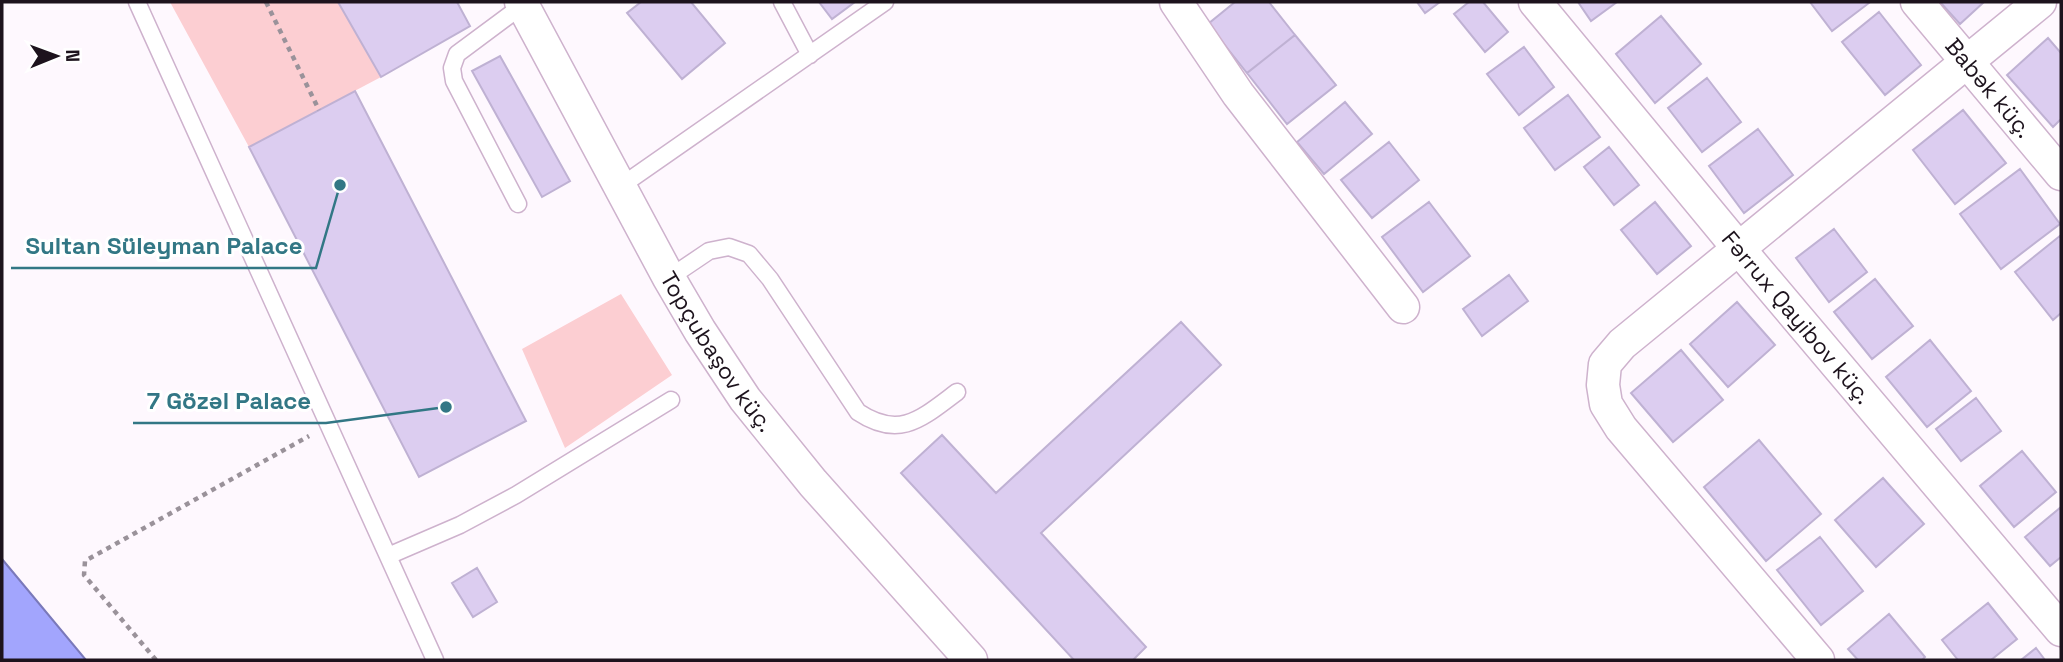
<svg xmlns="http://www.w3.org/2000/svg" width="2063" height="662" viewBox="0 0 2063 662" font-family="'Space Grotesk',sans-serif">
<rect width="100%" height="100%" fill="#fef8fe"/>
<path fill="#fcced2" d="M 170,2 L 338,2 L 381,77 L 249,147 Z
M 621,294 L 672,375 L 565,448 L 522,349 Z"/>
<path fill="#a2a5fd" stroke="#7a79ba" stroke-width="2" d="M 2,559 L 86,660 L 2,660 Z"/>
<path fill="#dccdf0" stroke="#bfb1d3" stroke-width="2" d="M 338,2 L 457,2 L 470,26 L 381,77 Z
M 641,2 L 691,2 L 725,43 L 682,79 L 627,13 Z
M 819,2 L 855,2 L 832,19 Z
M 1235,2 L 1269,2 L 1295,35 L 1247,73 L 1208,24 Z
M 1417,2 L 1440,2 L 1425,13 Z
M 1469,2 L 1483,2 L 1508,32 L 1485,52 L 1454,14 Z
M 1578,2 L 1617,2 L 1591,21 Z
M 1810,2 L 1868,2 L 1869,3 L 1832,31 Z
M 1940,2 L 1984,2 L 1960,24 Z
M 1879,12 L 1921,65 L 1885,95 L 1842,42 Z
M 1661,16 L 1701,64 L 1655,103 L 1616,54 Z
M 1295,35 L 1336,85 L 1287,124 L 1247,73 Z
M 2048,38 L 2061,53 L 2061,119 L 2053,127 L 2007,75 Z
M 1524,47 L 1554,87 L 1519,115 L 1487,74 Z
M 500,56 L 570,181 L 542,197 L 472,71 Z
M 1707,78 L 1741,122 L 1702,152 L 1668,108 Z
M 355,91 L 526,421 L 419,477 L 249,147 Z
M 1568,95 L 1600,137 L 1555,170 L 1524,128 Z
M 1345,102 L 1372,134 L 1324,174 L 1297,142 Z
M 1963,110 L 2006,163 L 1955,204 L 1913,150 Z
M 1758,129 L 1793,175 L 1744,213 L 1709,166 Z
M 1389,142 L 1419,180 L 1372,218 L 1341,180 Z
M 1609,147 L 1639,185 L 1614,205 L 1584,167 Z
M 2020,169 L 2060,224 L 2001,269 L 1960,214 Z
M 1429,202 L 1470,256 L 1423,292 L 1382,237 Z
M 1655,202 L 1691,246 L 1657,274 L 1621,230 Z
M 1834,229 L 1867,272 L 1829,302 L 1796,258 Z
M 2061,235 L 2061,313 L 2053,320 L 2015,272 Z
M 1509,275 L 1528,301 L 1482,336 L 1463,309 Z
M 1875,279 L 1913,326 L 1872,359 L 1834,312 Z
M 1737,302 L 1775,345 L 1728,387 L 1690,344 Z
M 1181,322 L 1221,365 L 1041,533 L 1146,647 L 1133,660 L 1074,660 L 901,473 L 942,435 L 996,493 Z
M 1930,340 L 1971,391 L 1927,427 L 1886,377 Z
M 1681,350 L 1723,400 L 1673,442 L 1631,393 Z
M 1976,398 L 2001,431 L 1961,461 L 1936,429 Z
M 1759,440 L 1821,514 L 1766,561 L 1704,487 Z
M 2022,451 L 2056,492 L 2014,527 L 1980,486 Z
M 1883,478 L 1924,524 L 1876,567 L 1835,520 Z
M 2061,507 L 2061,557 L 2050,566 L 2025,537 Z
M 1820,537 L 1863,591 L 1821,625 L 1777,570 Z
M 477,568 L 497,602 L 473,617 L 452,583 Z
M 1988,603 L 2017,639 L 1991,660 L 1958,660 L 1942,640 Z
M 1889,614 L 1925,657 L 1922,660 L 1858,660 L 1848,649 Z
M 2036,648 L 2045,660 L 2021,660 Z"/>
<g fill="none" stroke-linecap="round" stroke-linejoin="round">
<g stroke="#ceb2cd" stroke-width="19">
<path id="lane" d="M 137,2 L 435,660
M 782,2 L 810,55
M 621,186 L 885,2
M 518,204 L 454,81 L 452,68 L 457,54 L 523,5
M 669,278 L 709,251 L 729,247 L 749,254 L 770,279 L 858,412 C 900,440 922,418 957,392
M 388,556 L 460,525 L 516,495 L 671,400"/>
</g>
<g stroke="#ceb2cd" stroke-width="35">
<g id="street">
<path id="s1" d="M 521,2 L 669,278 L 700,331 L 745,399 L 813,483 L 971,660"/>
<path d="M 1176,2 L 1238,94 L 1403,307"/>
<path id="s2" d="M 1535,2 L 1739,249 L 2061,630"/>
<path id="s3" d="M 1917,2 L 2061,174"/>
<path d="M 1818,660 L 1621,428 L 1606,404 L 1603,385 L 1605,364 L 1622,344 L 2040,2"/>
</g>
</g>
<path stroke="#9a929a" stroke-width="4.5" stroke-dasharray="5 5" stroke-linecap="butt" d="M 266,2 L 319,110
M 156,660 L 84,575 L 85,561 L 309,436"/>
<use href="#lane" stroke="#fff" stroke-width="16"/>
<use href="#street" stroke="#fff" stroke-width="32"/>
</g>
<g text-anchor="middle" stroke-width="6" stroke-linejoin="round" paint-order="stroke">
<g font-size="23" fill="#1d131d" stroke="#fff">
<text dy="8" stroke="none"><textPath href="#s3" startOffset="112">Babək küç.</textPath></text>
<text dy="8" stroke="none"><textPath href="#s2" startOffset="410">Fərrux Qayibov küç.</textPath></text>
<text dy="8" stroke="none"><textPath href="#s1" startOffset="401">Topçubaşov küç.</textPath></text>
</g>
</g>
<path fill="none" stroke="#327785" stroke-width="2.5" d="M340 185L316 268H11M446 407L326 423H133"/>
<g fill="#327785" stroke="#fff" stroke-width="2.5">
<circle cx="340" cy="185" r="7"/>
<circle cx="446" cy="407" r="7"/>
</g>
<g font-size="24" text-anchor="middle" font-weight="bold" fill="#327785" stroke="#fff" stroke-width="6" stroke-linejoin="round" paint-order="stroke">
<text x="164" y="254">Sultan Süleyman Palace</text>
<text x="229" y="409">7 Gözəl Palace</text>
</g>
<rect width="2063" height="662" fill="none" stroke="#1d131d" stroke-width="7"/>
<g transform="translate(56 56) rotate(89)" stroke="#ffffff" stroke-width="5" paint-order="stroke">
<path d="M0-5L12 26L0 18L-12 26Z" fill="#1d131d"/>
<text y="-10" font-size="19" font-weight="bold" text-anchor="middle" fill="#1d131d">N</text>
</g>
</svg>
